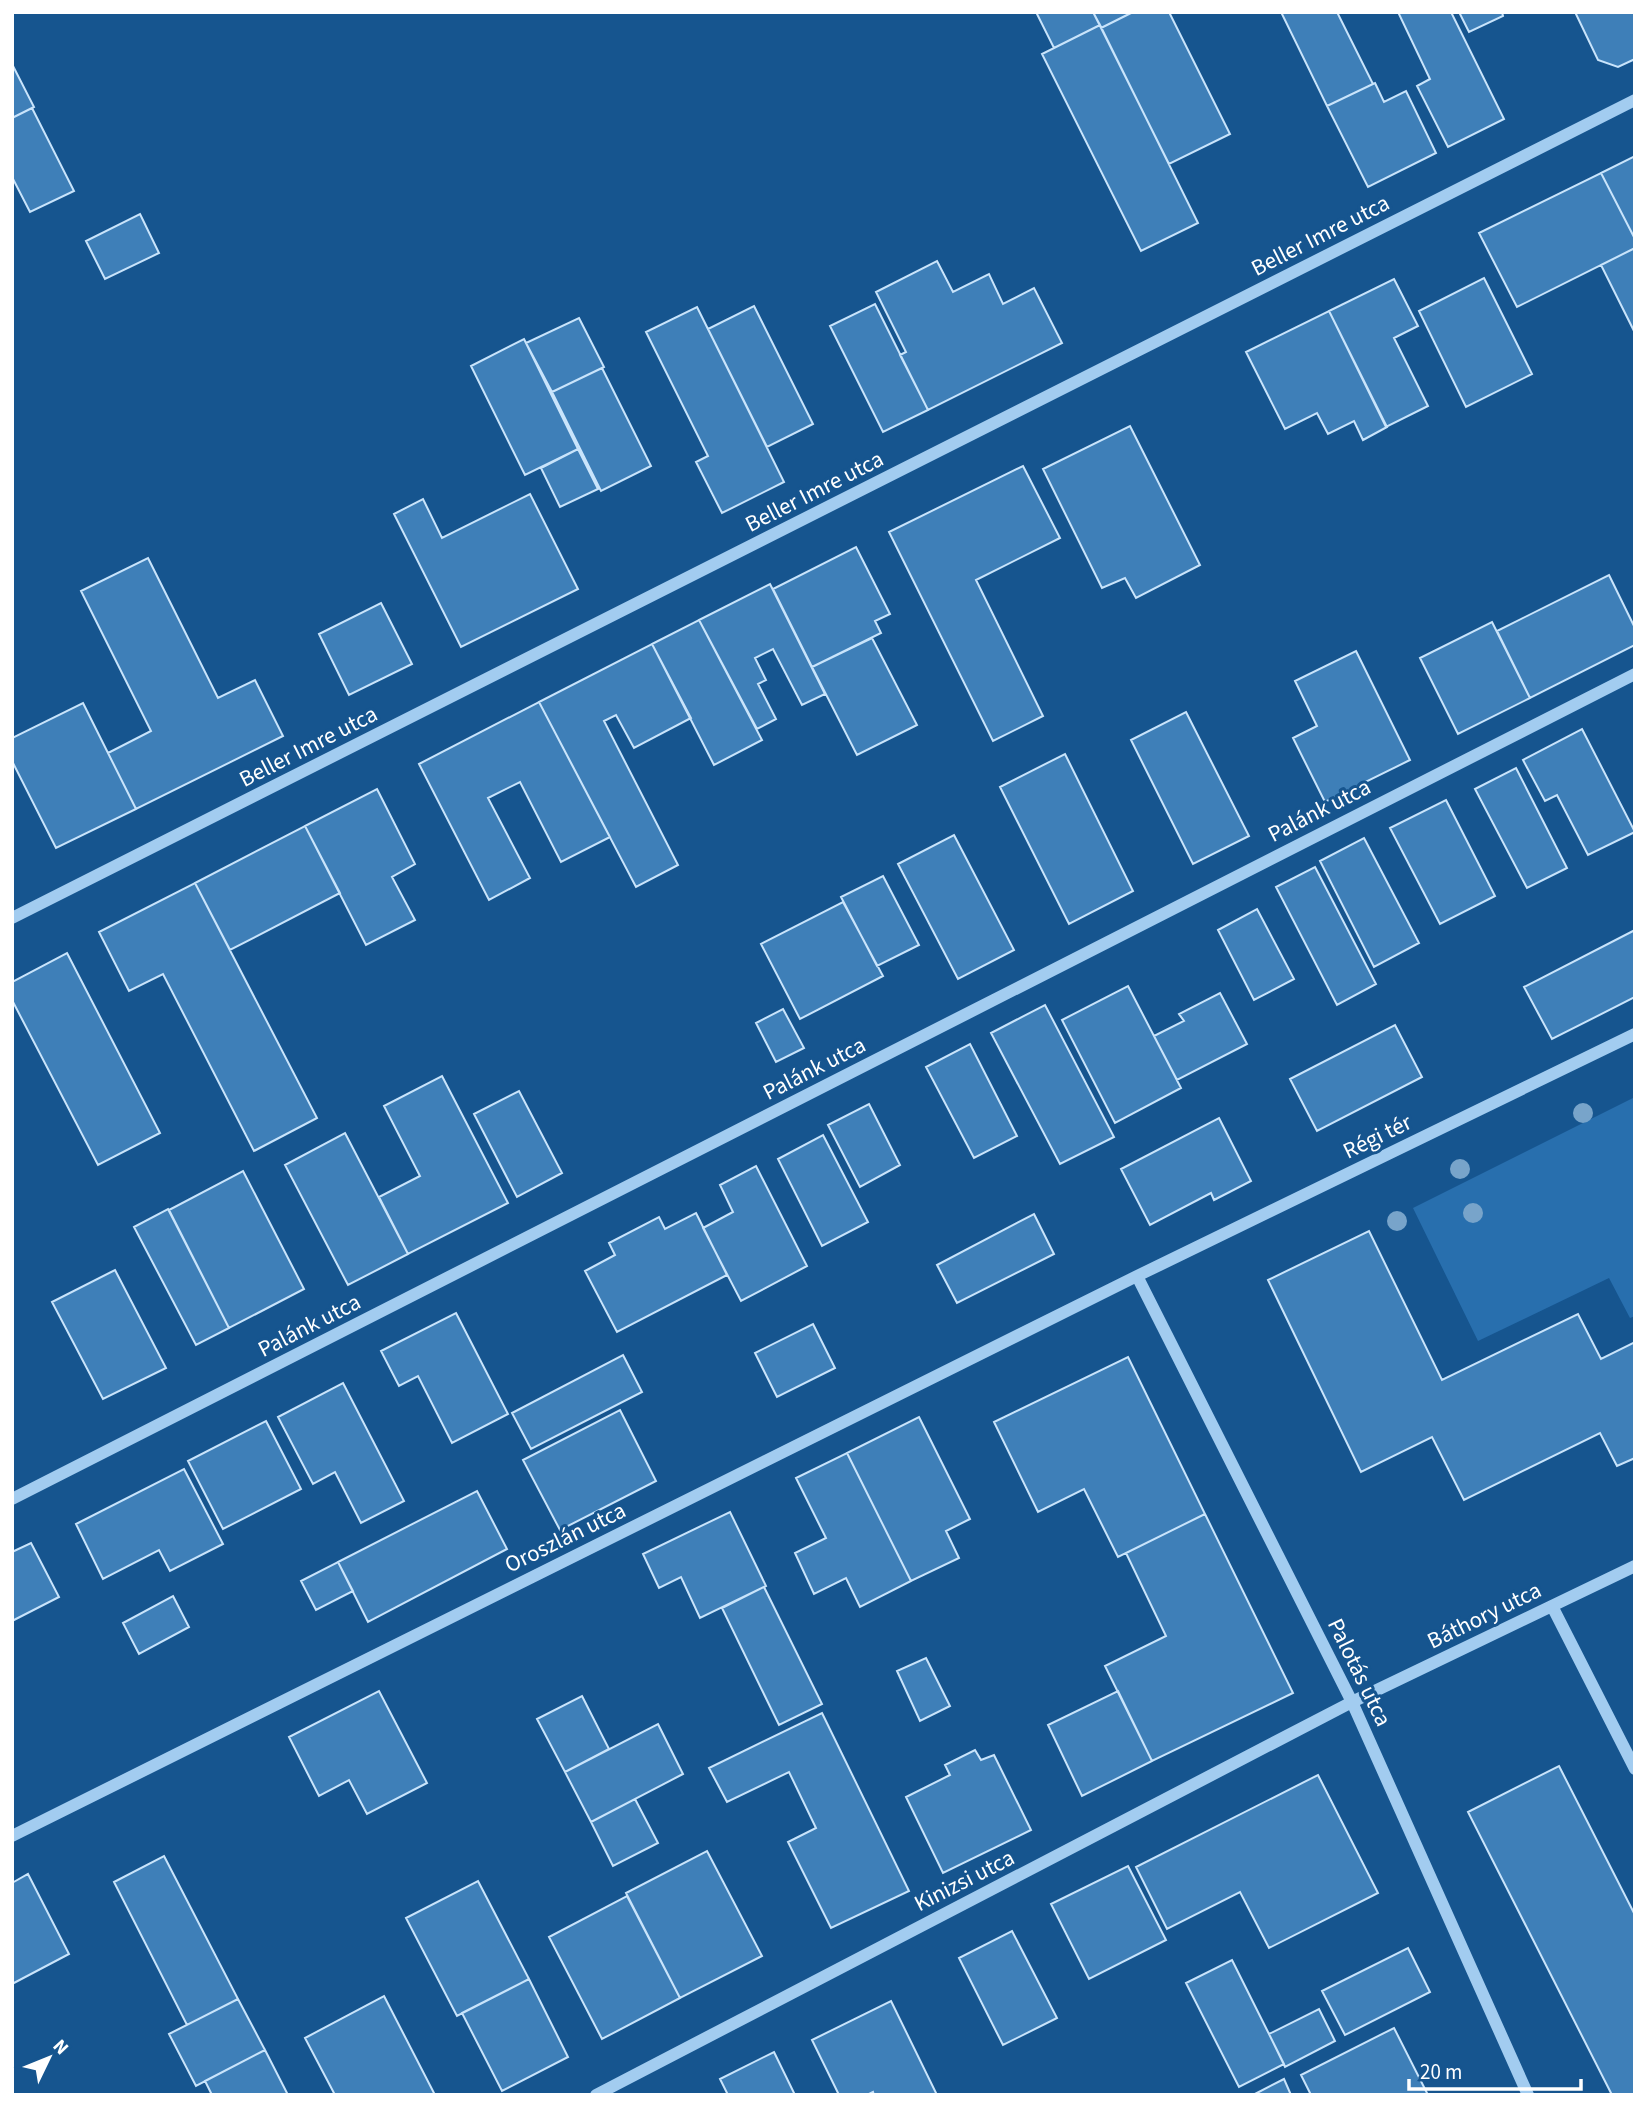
<svg xmlns="http://www.w3.org/2000/svg" width="1647" height="2107" viewBox="0 0 1647 2107" font-family="'Source Sans 3',sans-serif">
<rect width="100%" height="100%" fill="#16558f"/>
<path fill="#286fae" d="M 1635,1097 L 1635,1316 L 1630,1318 L 1609,1278 L 1478,1341 L 1413,1208 Z"/>
<path fill="#3e7fb8" stroke="#c9e4fb" stroke-width="2" d="M 1036,12 L 1093,12 L 1100,25 L 1054,48 Z
M 1093,12 L 1133,12 L 1101,28 Z
M 1133,12 L 1169,12 L 1230,134 L 1169,164 L 1101,28 Z
M 1281,12 L 1337,12 L 1373,84 L 1327,106 Z
M 1398,12 L 1451,12 L 1504,119 L 1448,147 L 1417,86 L 1430,79 Z
M 1459,12 L 1502,12 L 1503,16 L 1469,32 Z
M 1575,12 L 1635,12 L 1635,59 L 1618,67 L 1598,60 Z
M 1100,25 L 1198,223 L 1141,251 L 1042,54 Z
M 12,64 L 34,107 L 12,118 Z
M 1375,83 L 1384,102 L 1406,91 L 1436,153 L 1368,187 L 1327,106 Z
M 32,108 L 74,191 L 30,212 L 12,177 L 12,118 Z
M 1635,156 L 1635,239 L 1601,173 Z
M 1601,173 L 1635,239 L 1635,248 L 1517,307 L 1479,233 Z
M 140,214 L 159,253 L 105,279 L 86,241 Z
M 1635,248 L 1635,333 L 1601,265 Z
M 937,261 L 953,292 L 989,274 L 1003,304 L 1034,288 L 1062,343 L 928,410 L 900,355 L 906,352 L 876,292 Z
M 1484,278 L 1532,374 L 1466,407 L 1419,311 Z
M 1394,279 L 1418,326 L 1394,338 L 1428,406 L 1386,427 L 1329,311 Z
M 875,304 L 928,410 L 883,432 L 830,326 Z
M 754,306 L 813,424 L 767,447 L 708,329 Z
M 697,307 L 784,482 L 722,513 L 696,462 L 708,456 L 646,332 Z
M 1329,311 L 1387,427 L 1363,440 L 1354,421 L 1328,434 L 1317,413 L 1285,429 L 1246,352 Z
M 579,318 L 604,367 L 552,392 L 526,343 Z
M 524,339 L 578,449 L 525,475 L 471,366 Z
M 602,368 L 651,466 L 601,491 L 552,392 Z
M 1130,426 L 1200,565 L 1136,598 L 1125,578 L 1102,588 L 1043,469 Z
M 578,449 L 598,489 L 560,507 L 541,468 Z
M 1023,466 L 1060,538 L 976,580 L 1043,716 L 993,741 L 889,532 Z
M 530,494 L 578,589 L 461,647 L 394,514 L 423,499 L 442,538 Z
M 856,547 L 890,614 L 875,621 L 881,633 L 812,667 L 773,589 Z
M 148,558 L 218,698 L 255,680 L 283,736 L 136,809 L 108,753 L 151,731 L 81,591 Z
M 1609,575 L 1635,628 L 1635,645 L 1530,698 L 1497,631 Z
M 770,584 L 825,694 L 802,705 L 773,649 L 755,658 L 766,680 L 758,684 L 776,719 L 757,729 L 699,620 Z
M 381,603 L 412,664 L 349,695 L 319,634 Z
M 699,620 L 762,740 L 714,765 L 652,644 Z
M 1492,622 L 1530,698 L 1458,734 L 1420,658 Z
M 872,638 L 917,725 L 857,755 L 812,667 Z
M 652,644 L 691,718 L 634,748 L 616,715 L 604,721 L 678,865 L 636,887 L 539,702 Z
M 1356,651 L 1410,760 L 1325,802 L 1293,738 L 1317,726 L 1295,681 Z
M 539,702 L 610,837 L 561,862 L 520,782 L 488,798 L 530,878 L 489,900 L 419,764 Z
M 83,703 L 136,809 L 56,848 L 12,761 L 12,738 Z
M 1186,712 L 1249,836 L 1193,864 L 1131,740 Z
M 1582,729 L 1635,832 L 1588,855 L 1557,795 L 1545,801 L 1523,760 Z
M 1065,754 L 1133,891 L 1069,924 L 1000,787 Z
M 1516,768 L 1567,868 L 1527,888 L 1475,789 Z
M 377,789 L 415,864 L 392,877 L 415,920 L 366,945 L 305,826 Z
M 1446,800 L 1495,896 L 1440,924 L 1390,828 Z
M 305,826 L 340,893 L 230,950 L 195,883 Z
M 954,835 L 1014,950 L 958,979 L 898,864 Z
M 1364,838 L 1419,943 L 1374,967 L 1320,861 Z
M 1315,867 L 1376,984 L 1337,1005 L 1276,887 Z
M 883,876 L 919,945 L 877,966 L 841,897 Z
M 195,883 L 317,1118 L 254,1151 L 163,974 L 129,991 L 99,932 Z
M 843,902 L 883,976 L 800,1019 L 761,944 Z
M 1257,909 L 1294,979 L 1254,1000 L 1218,930 Z
M 1635,930 L 1635,997 L 1552,1039 L 1524,987 Z
M 67,953 L 160,1133 L 98,1165 L 12,1000 L 12,982 Z
M 1128,986 L 1181,1088 L 1115,1123 L 1062,1020 Z
M 1220,993 L 1247,1044 L 1177,1080 L 1154,1036 L 1184,1021 L 1179,1014 Z
M 1045,1005 L 1114,1137 L 1060,1164 L 991,1033 Z
M 783,1009 L 804,1048 L 776,1062 L 756,1023 Z
M 1395,1025 L 1422,1077 L 1317,1131 L 1290,1079 Z
M 970,1044 L 1017,1136 L 974,1158 L 926,1067 Z
M 442,1076 L 508,1203 L 408,1254 L 379,1197 L 420,1176 L 384,1106 Z
M 519,1091 L 562,1173 L 517,1197 L 474,1114 Z
M 869,1104 L 900,1165 L 860,1187 L 828,1125 Z
M 1219,1118 L 1251,1181 L 1214,1200 L 1211,1193 L 1150,1225 L 1121,1169 Z
M 345,1133 L 408,1254 L 348,1285 L 285,1165 Z
M 823,1135 L 868,1222 L 822,1246 L 778,1159 Z
M 756,1166 L 807,1266 L 741,1301 L 703,1228 L 733,1212 L 720,1185 Z
M 243,1171 L 304,1289 L 229,1328 L 169,1210 Z
M 168,1209 L 229,1328 L 196,1345 L 134,1227 Z
M 696,1213 L 727,1275 L 617,1332 L 585,1271 L 615,1255 L 609,1243 L 659,1217 L 665,1229 Z
M 1034,1214 L 1054,1254 L 957,1303 L 937,1265 Z
M 1369,1231 L 1442,1380 L 1578,1314 L 1601,1359 L 1635,1342 L 1635,1458 L 1617,1466 L 1600,1433 L 1464,1500 L 1432,1437 L 1361,1472 L 1268,1280 Z
M 115,1270 L 166,1368 L 103,1399 L 52,1302 Z
M 456,1313 L 508,1414 L 452,1443 L 418,1376 L 399,1386 L 381,1351 Z
M 813,1324 L 835,1368 L 777,1397 L 755,1353 Z
M 623,1355 L 642,1392 L 531,1449 L 512,1413 Z
M 1128,1357 L 1205,1514 L 1118,1557 L 1084,1489 L 1038,1512 L 994,1422 Z
M 343,1383 L 404,1501 L 361,1523 L 335,1472 L 313,1484 L 278,1417 Z
M 620,1410 L 656,1481 L 560,1530 L 523,1460 Z
M 919,1417 L 970,1519 L 946,1531 L 959,1558 L 911,1581 L 847,1453 Z
M 266,1421 L 301,1489 L 223,1529 L 188,1461 Z
M 847,1453 L 911,1581 L 860,1607 L 846,1578 L 814,1594 L 795,1553 L 826,1538 L 796,1478 Z
M 184,1469 L 223,1544 L 170,1571 L 159,1550 L 103,1579 L 76,1524 Z
M 477,1491 L 507,1549 L 368,1622 L 338,1562 Z
M 730,1512 L 766,1586 L 700,1618 L 681,1577 L 659,1588 L 643,1554 Z
M 1205,1514 L 1293,1693 L 1152,1761 L 1105,1666 L 1166,1636 L 1126,1553 Z
M 31,1543 L 59,1597 L 12,1621 L 12,1552 Z
M 338,1562 L 353,1591 L 316,1610 L 301,1581 Z
M 764,1587 L 822,1704 L 779,1725 L 722,1608 Z
M 173,1596 L 189,1627 L 139,1654 L 123,1623 Z
M 926,1658 L 950,1706 L 920,1721 L 897,1671 Z
M 379,1691 L 427,1783 L 367,1814 L 349,1780 L 319,1796 L 289,1737 Z
M 1118,1691 L 1152,1761 L 1082,1796 L 1048,1725 Z
M 582,1696 L 609,1749 L 565,1772 L 537,1719 Z
M 822,1713 L 909,1891 L 831,1928 L 788,1842 L 816,1828 L 789,1772 L 727,1802 L 709,1768 Z
M 658,1724 L 683,1774 L 591,1822 L 565,1772 Z
M 975,1750 L 981,1760 L 994,1755 L 1031,1830 L 943,1873 L 906,1797 L 950,1775 L 945,1765 Z
M 1559,1766 L 1635,1915 L 1635,2095 L 1612,2095 L 1468,1812 Z
M 1318,1775 L 1378,1893 L 1269,1948 L 1240,1892 L 1167,1929 L 1136,1867 Z
M 635,1799 L 658,1843 L 613,1866 L 591,1822 Z
M 707,1851 L 762,1956 L 680,1998 L 626,1893 Z
M 164,1856 L 238,1999 L 187,2025 L 114,1882 Z
M 1128,1866 L 1166,1940 L 1089,1979 L 1051,1904 Z
M 28,1874 L 69,1954 L 12,1984 L 12,1883 Z
M 478,1881 L 529,1979 L 457,2016 L 406,1918 Z
M 627,1896 L 680,1998 L 602,2039 L 549,1937 Z
M 1012,1931 L 1057,2018 L 1003,2045 L 959,1958 Z
M 1408,1948 L 1430,1992 L 1345,2035 L 1322,1991 Z
M 1232,1960 L 1284,2064 L 1239,2087 L 1186,1983 Z
M 529,1979 L 568,2057 L 502,2091 L 462,2013 Z
M 384,1996 L 435,2095 L 335,2095 L 305,2038 Z
M 238,1999 L 265,2050 L 196,2086 L 169,2034 Z
M 891,2001 L 937,2095 L 874,2095 L 873,2092 L 867,2095 L 839,2095 L 812,2040 Z
M 1319,2009 L 1335,2041 L 1285,2067 L 1269,2034 Z
M 1394,2028 L 1428,2095 L 1311,2095 L 1301,2075 Z
M 265,2050 L 288,2095 L 212,2095 L 205,2081 Z
M 774,2052 L 795,2095 L 728,2095 L 720,2079 Z
M 1284,2079 L 1291,2095 L 1253,2095 Z"/>
<g fill="none" stroke-linecap="round" stroke-linejoin="round">
<path stroke="#a2ccf0" stroke-width="12" d="M 12,918 L 1635,100
M 1137,1276 L 1352,1702 L 1528,2095
M 12,1499 L 1635,674
M 1552,1606 L 1635,1769
M 12,1836 L 1137,1276 L 1635,1034
M 596,2095 L 1352,1702 L 1635,1566"/>
</g>
<g fill="#78a4ca">
<circle cx="1583" cy="1113" r="10"/>
<circle cx="1460" cy="1169" r="10"/>
<circle cx="1473" cy="1213" r="10"/>
<circle cx="1397" cy="1221" r="10"/>
</g>
<g text-anchor="middle" stroke-width="6" stroke-linejoin="round" paint-order="stroke">
<g font-size="23" fill="#fff" stroke="#16558f">
<text transform="translate(1320 235) rotate(-27)" y="8">Beller Imre utca</text>
<text transform="translate(814 491) rotate(-27)" y="8">Beller Imre utca</text>
<text transform="translate(308 746) rotate(-27)" y="8">Beller Imre utca</text>
<text transform="translate(1319 810) rotate(-27)" y="8">Palánk utca</text>
<text transform="translate(814 1068) rotate(-27)" y="8">Palánk utca</text>
<text transform="translate(1377 1136) rotate(-26)" y="8">Régi tér</text>
<text transform="translate(309 1325) rotate(-27)" y="8">Palánk utca</text>
<text transform="translate(565 1537) rotate(-26)" y="8">Oroszlán utca</text>
<text transform="translate(1484 1615) rotate(-26)" y="8">Báthory utca</text>
<text transform="translate(1360 1672) rotate(64)" y="8">Palotás utca</text>
<text transform="translate(964 1880) rotate(-27)" y="8">Kinizsi utca</text>
</g>
</g>
<rect width="1647" height="2107" fill="none" stroke="#ffffff" stroke-width="28"/>
<g transform="translate(49 2058) rotate(47)" stroke="#16558f" stroke-width="5" paint-order="stroke">
<path d="M0-5L12 26L0 18L-12 26Z" fill="#ffffff"/>
<text y="-10" font-size="19" font-weight="bold" text-anchor="middle" fill="#ffffff">N</text>
</g>
<path d="M1409 2079v10h172v-10" fill="none" stroke="#ffffff" stroke-width="3.5"/>
<text x="1420" y="2079" font-size="21" fill="#ffffff" stroke="#16558f" stroke-width="5" paint-order="stroke">20 m</text>
</svg>
